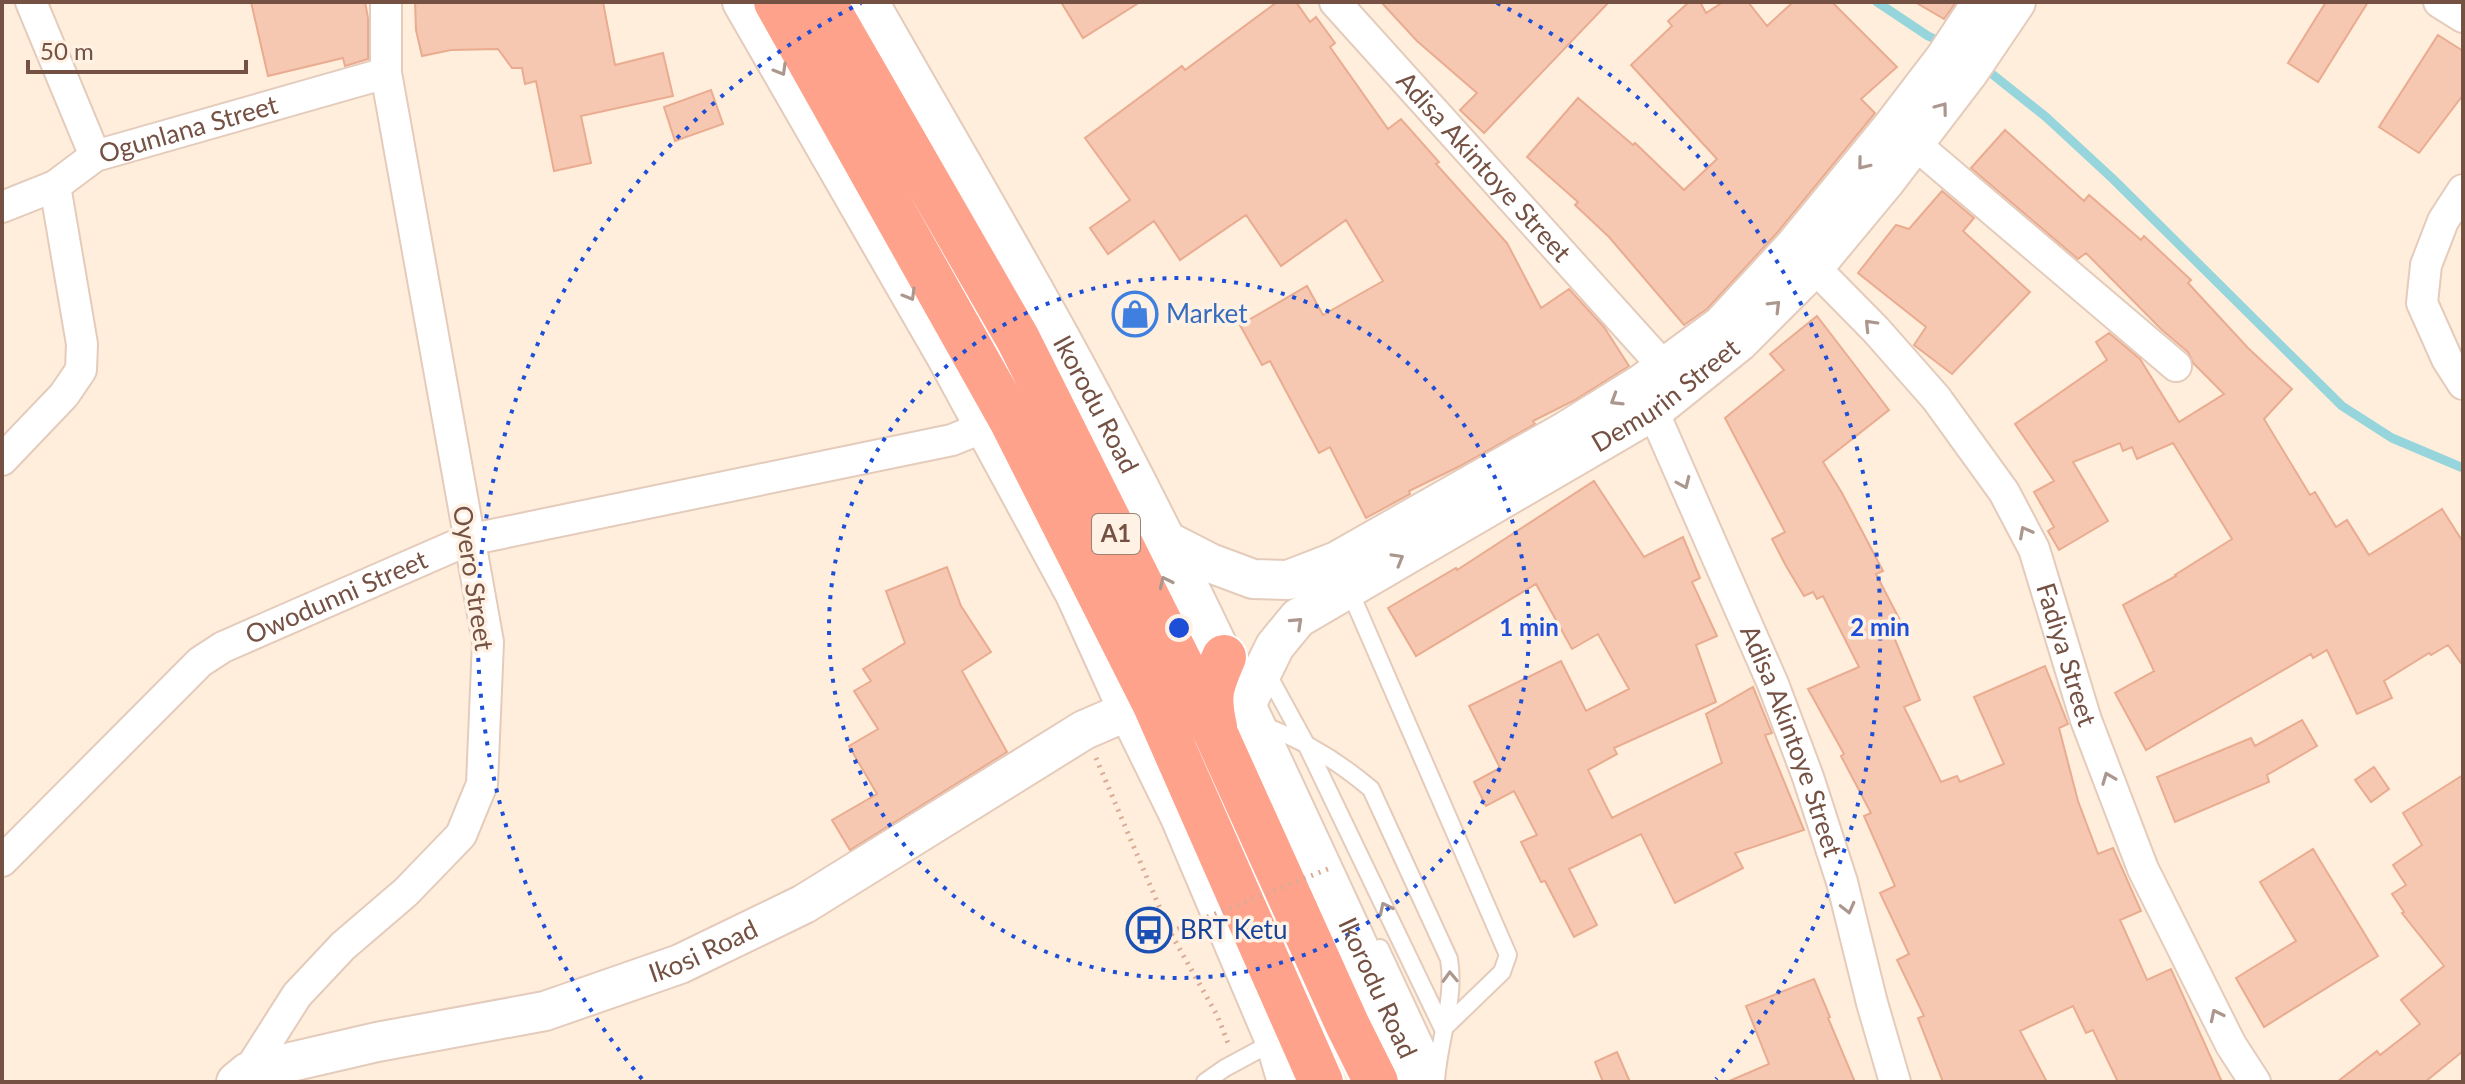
<svg xmlns="http://www.w3.org/2000/svg" width="2465" height="1084" viewBox="0 0 2465 1084" font-family="Lato,sans-serif">
<rect width="100%" height="100%" fill="#feeedb"/>
<g fill="none" stroke-linecap="round" stroke-linejoin="round">
<path stroke="#95d5db" stroke-width="9" d="M 1877,2 L 1928,36 L 1946,44
M 1982,66 L 2046,117 L 2113,179 L 2342,406 L 2392,438 L 2463,468"/>
</g>
<path fill="#f6c7b1" stroke="#eaac90" stroke-width="2" d="M 251,2 L 365,2 L 368,18 L 368,59 L 345,66 L 343,58 L 268,76 Z
M 415,2 L 603,2 L 615,65 L 663,53 L 673,96 L 581,116 L 591,163 L 554,171 L 536,81 L 525,84 L 522,68 L 512,68 L 498,49 L 451,50 L 422,56 L 416,30 Z
M 1061,2 L 1140,2 L 1083,38 Z
M 1277,2 L 1296,2 L 1310,22 L 1316,17 L 1335,43 L 1330,47 L 1388,129 L 1401,119 L 1439,162 L 1436,164 L 1507,243 L 1541,308 L 1569,289 L 1604,327 L 1629,366 L 1575,400 L 1533,421 L 1535,424 L 1460,466 L 1409,491 L 1410,494 L 1366,518 L 1330,447 L 1319,453 L 1270,361 L 1262,365 L 1240,325 L 1307,286 L 1323,315 L 1383,281 L 1346,220 L 1281,266 L 1246,215 L 1180,260 L 1154,221 L 1108,254 L 1090,228 L 1130,200 L 1085,138 L 1182,66 L 1185,70 Z
M 1381,2 L 1609,2 L 1484,133 L 1460,110 L 1477,93 L 1417,41 Z
M 1689,2 L 1700,2 L 1706,13 L 1723,2 L 1748,2 L 1767,26 L 1793,2 L 1832,2 L 1897,67 L 1861,99 L 1875,113 L 1776,234 L 1707,309 L 1684,325 L 1609,237 L 1575,205 L 1578,202 L 1527,157 L 1578,98 L 1633,145 L 1635,143 L 1684,190 L 1717,159 L 1631,65 L 1672,26 L 1668,21 Z
M 1915,2 L 1956,2 L 1944,19 Z
M 2326,2 L 2368,2 L 2318,82 L 2288,63 Z
M 2438,35 L 2463,51 L 2463,95 L 2419,153 L 2379,127 Z
M 711,90 L 723,124 L 675,141 L 664,107 Z
M 2005,130 L 2084,201 L 2089,195 L 2141,240 L 2144,236 L 2191,280 L 2188,283 L 2248,348 L 2292,389 L 2264,419 L 2310,495 L 2315,492 L 2336,527 L 2347,520 L 2369,555 L 2442,509 L 2463,542 L 2463,666 L 2448,645 L 2431,655 L 2429,653 L 2384,681 L 2392,698 L 2357,714 L 2327,650 L 2313,658 L 2311,654 L 2146,750 L 2115,693 L 2154,671 L 2123,605 L 2176,576 L 2175,575 L 2232,539 L 2173,443 L 2137,459 L 2132,447 L 2123,451 L 2120,443 L 2073,462 L 2108,521 L 2059,550 L 2048,531 L 2054,527 L 2034,492 L 2054,481 L 2015,424 L 2107,360 L 2096,342 L 2109,333 L 2140,359 L 2179,422 L 2224,394 L 2193,363 L 2188,352 L 2161,329 L 2086,253 L 2078,259 L 1971,168 Z
M 1942,191 L 1974,218 L 1963,231 L 2030,292 L 1952,374 L 1914,345 L 1926,327 L 1858,273 L 1896,225 L 1909,229 Z
M 1817,316 L 1889,410 L 1823,462 L 1842,493 L 1883,571 L 1876,574 L 1902,624 L 1891,630 L 1920,700 L 1904,707 L 1941,782 L 1957,776 L 1960,782 L 2004,764 L 1974,697 L 2045,666 L 2068,724 L 2059,728 L 2078,801 L 2098,854 L 2113,848 L 2141,911 L 2120,920 L 2147,980 L 2171,969 L 2222,1082 L 2118,1082 L 2093,1030 L 2086,1033 L 2073,1006 L 2020,1031 L 2047,1082 L 1943,1082 L 1918,1018 L 1924,1016 L 1897,960 L 1909,954 L 1880,893 L 1895,886 L 1864,816 L 1871,813 L 1841,756 L 1844,754 L 1808,689 L 1859,667 L 1823,596 L 1817,599 L 1813,592 L 1804,596 L 1786,566 L 1772,539 L 1785,532 L 1725,418 L 1784,370 L 1770,354 Z
M 1594,481 L 1644,557 L 1683,537 L 1700,578 L 1692,582 L 1717,636 L 1696,645 L 1716,702 L 1614,748 L 1617,754 L 1588,770 L 1612,818 L 1722,763 L 1706,714 L 1753,687 L 1772,733 L 1765,735 L 1804,830 L 1735,853 L 1743,868 L 1675,903 L 1641,834 L 1569,869 L 1597,925 L 1574,937 L 1545,881 L 1541,882 L 1521,842 L 1537,835 L 1514,791 L 1486,806 L 1474,782 L 1500,768 L 1469,706 L 1561,661 L 1586,711 L 1629,689 L 1598,634 L 1572,649 L 1536,584 L 1416,656 L 1388,608 L 1456,568 L 1457,570 Z
M 947,567 L 961,606 L 991,652 L 962,671 L 1007,752 L 850,850 L 832,820 L 877,794 L 849,746 L 878,729 L 854,691 L 871,681 L 863,669 L 905,643 L 886,591 Z
M 2302,720 L 2317,746 L 2267,775 L 2269,782 L 2175,822 L 2157,777 L 2251,738 L 2255,746 Z
M 2374,767 L 2389,789 L 2371,802 L 2355,780 Z
M 2463,775 L 2463,1051 L 2425,1082 L 2337,1082 L 2377,1051 L 2380,1055 L 2420,1024 L 2401,1000 L 2444,966 L 2402,913 L 2404,912 L 2392,894 L 2406,885 L 2393,865 L 2422,845 L 2403,813 Z
M 2313,849 L 2378,956 L 2264,1027 L 2236,978 L 2296,941 L 2260,882 Z
M 1814,979 L 1830,1017 L 1828,1018 L 1855,1082 L 1727,1082 L 1769,1064 L 1746,1006 Z
M 1617,1052 L 1630,1082 L 1603,1082 L 1595,1062 Z"/>
<g fill="none" stroke-linecap="round" stroke-linejoin="round">
<g stroke="#e4cbbb" stroke-width="20">
<path id="service" d="M 1122,495 L 1189,632
M 1266,671 L 1306,744 L 1443,1029 L 1502,972 L 1508,955 L 1348,587
M 1259,724 C 1300,738 1338,761 1371,789 L 1449,959 C 1456,1000 1438,1041 1436,1082
M 1380,948 L 1436,1068
M 1205,1082 L 1225,1068 L 1275,1041"/>
</g>
<g stroke="#e4cbbb" stroke-width="34">
<g id="minor">
<path d="M 31,2 L 95,156"/>
<path id="s1" d="M 1335,2 L 1665,368"/>
<path d="M 2439,2 L 2463,17"/>
<path d="M 1915,144 L 2176,366"/>
<path d="M 2463,190 L 2443,221 L 2426,265 L 2422,303 L 2447,359 L 2463,384"/>
<path id="s2" d="M 2,207 L 55,186 L 95,156 L 386,73"/>
<path id="s3" d="M 1814,267 L 1876,330 L 1936,398 L 2004,492 L 2034,549 L 2086,720 L 2143,869 L 2231,1045 L 2255,1082"/>
<path id="s4" d="M 1653,411 L 1773,684 L 1808,777 L 1842,882 L 1872,1003 L 1895,1082"/>
<path d="M 2,460 L 64,395 L 81,370 L 82,344 L 55,186"/>
<path id="s5" d="M 2,861 L 200,662 L 223,647 L 468,540 L 952,440 L 984,427"/>
<path d="M 248,1072 L 297,995 L 343,946 L 406,892 L 461,835 L 482,784 L 488,642 L 386,73 L 386,2"/>
</g>
</g>
<g stroke="#e4cbbb" stroke-width="42">
<g id="tertiary">
<path d="M 742,2 L 947,358 L 1075,594 L 1128,711 L 1180,817 L 1275,1041 L 1287,1082"/>
<path id="s6" d="M 869,2 C 937,122 1008,241 1074,363 C 1201,597 1309,841 1421,1082"/>
<path d="M 1165,540 L 1210,563 L 1253,579 L 1288,580 L 1337,561 L 1566,431 L 1640,385 L 1722,325 L 1793,248 L 1893,126 L 1945,58 L 1982,2"/>
<path id="s7" d="M 1246,705 L 1275,646 L 1298,618 L 1653,411 L 1739,342 L 1814,267 L 1887,179 L 1968,73 L 2016,2"/>
<path id="s8" d="M 236,1082 L 248,1072 L 377,1042 L 545,1011 L 680,964 L 804,904 L 1084,730 L 1128,711"/>
</g>
</g>
<g stroke="#fff" stroke-width="48">
<path id="motorway" d="M 776,2 L 1012,422 L 1154,703 L 1321,1082
M 824,2 L 1018,339 L 1216,734 L 1348,1026 L 1376,1082
M 1215,727 C 1208,695 1211,687 1224,657"/>
</g>
<path stroke="#daab95" stroke-width="5" stroke-dasharray="2 6" stroke-linecap="butt" d="M 1096,758 L 1170,932 L 1217,1015 L 1228,1043"/>
<use href="#service" stroke="#fff" stroke-width="16"/>
<use href="#minor" stroke="#fff" stroke-width="30"/>
<use href="#tertiary" stroke="#fff" stroke-width="38"/>
<use href="#motorway" stroke="#ffa28c" stroke-width="44"/>
<path stroke="#daab95" stroke-width="5" stroke-dasharray="2 6" stroke-linecap="butt" d="M 1170,932 L 1333,867"/>
</g>
<defs><path id="oneway-chevron" d="M-2-3.5L2.5 0L-2 3.5" fill="none" stroke-width="1.6" stroke-linecap="round" stroke-linejoin="round" transform="scale(2)"/></defs>
<g stroke="#ac978e">
<use href="#oneway-chevron" transform="translate(781 70) rotate(60)"/>
<use href="#oneway-chevron" transform="translate(1942 108) rotate(-53)"/>
<use href="#oneway-chevron" transform="translate(1863 164) rotate(129)"/>
<use href="#oneway-chevron" transform="translate(910 295) rotate(60)"/>
<use href="#oneway-chevron" transform="translate(1775 306) rotate(-45)"/>
<use href="#oneway-chevron" transform="translate(1870 325) rotate(-134)"/>
<use href="#oneway-chevron" transform="translate(1616 400) rotate(148)"/>
<use href="#oneway-chevron" transform="translate(1684 483) rotate(66)"/>
<use href="#oneway-chevron" transform="translate(2025 532) rotate(-118)"/>
<use href="#oneway-chevron" transform="translate(1398 559) rotate(-30)"/>
<use href="#oneway-chevron" transform="translate(1165 582) rotate(-116)"/>
<use href="#oneway-chevron" transform="translate(1297 623) rotate(-43)"/>
<use href="#oneway-chevron" transform="translate(2108 778) rotate(-111)"/>
<use href="#oneway-chevron" transform="translate(1385 908) rotate(-116)"/>
<use href="#oneway-chevron" transform="translate(1848 908) rotate(76)"/>
<use href="#oneway-chevron" transform="translate(1450 977) rotate(-92)"/>
<use href="#oneway-chevron" transform="translate(2216 1015) rotate(-116)"/>
</g>
<g fill="none" stroke="#1d4ed8" stroke-width="4" stroke-dasharray="4 8">
<circle cx="1179" cy="628" r="350"/>
<path d="M642 1079A701 701 0 0 1 861 3M1497 3A701 701 0 0 1 1716 1079"/>
</g>
<defs>
<g id="shop-ring" transform="scale(2.3)"><circle r="9.5" fill="#fff2e4" stroke="#3f7fe0" stroke-width="1.5"/><path d="M-5-2.5h2.3a2.7 3.5 0 0 1 5.4 0H5L5.5 6h-11ZM-1.5-2.5h3a1.5 2.3 0 0 0-3 0Z" fill="#3f7fe0"/></g>
<g id="bus-ring" transform="scale(2.3)"><circle r="9.5" fill="#fff2e4" stroke="#1a4fb4" stroke-width="1.5"/><path d="M-5-6H5V4H4V6H2V4H-2V6H-4V4H-5ZM-3.5-4V0h7V-4ZM-3.5 1.2v1.5H-2V1.2ZM2 1.2v1.5H3.5V1.2Z" fill="#1a4fb4"/></g>
</defs>
<g fill-rule="evenodd">
<use href="#shop-ring" x="1135" y="314"/>
<use href="#bus-ring" x="1149" y="930"/>
</g>
<g text-anchor="middle" stroke-width="7" stroke-linejoin="round" paint-order="stroke">
<rect fill="#fff2e4" stroke="#9e8173" stroke-width="2" x="1092" y="514" width="48" height="40" rx="6"/>
<g font-size="24" font-weight="bold" fill="#755143">
<text x="1116" y="542">A1</text>
</g>
<g font-size="26" fill="#755143" stroke="#fff2e4">
<text dy="9" stroke="none"><textPath href="#s2" startOffset="204">Ogunlana Street</textPath></text>
<text dy="9" stroke="none"><textPath href="#s1" startOffset="222">Adisa Akintoye Street</textPath></text>
<text dy="9" stroke="none"><textPath href="#s7" startOffset="532">Demurin Street</textPath></text>
<text dy="9" stroke="none"><textPath href="#s6" startOffset="462">Ikorodu Road</textPath></text>
<text transform="translate(473 578) rotate(81)" y="9">Oyero Street</text>
<text dy="9" stroke="none"><textPath href="#s5" startOffset="432">Owodunni Street</textPath></text>
<text dy="9" stroke="none"><textPath href="#s3" startOffset="470">Fadiya Street</textPath></text>
<text dy="9" stroke="none"><textPath href="#s4" startOffset="358">Adisa Akintoye Street</textPath></text>
<text dy="9" stroke="none"><textPath href="#s8" startOffset="488">Ikosi Road</textPath></text>
<text dy="9" stroke="none"><textPath href="#s6" startOffset="1110">Ikorodu Road</textPath></text>
</g>
<g font-size="26" fill="#366cbe" stroke="#fff2e4" text-anchor="start">
<text x="1166" y="323">Market</text>
</g>
<g font-size="26" fill="#164399" stroke="#fff2e4" text-anchor="start">
<text x="1180" y="939">BRT Ketu</text>
</g>
</g>
<circle cx="1179" cy="628" r="12" fill="#1d4ed8" stroke="#fff2e4" stroke-width="4"/>
<g font-size="24" text-anchor="middle" font-weight="bold" fill="#1d4ed8" stroke="#fff2e4" stroke-width="7" stroke-linejoin="round" paint-order="stroke">
<text x="1529" y="636">1 min</text>
<text x="1880" y="636">2 min</text>
</g>
<rect width="2465" height="1084" fill="none" stroke="#755143" stroke-width="8"/>
<path d="M28 60v12h218v-12" fill="none" stroke="#755143" stroke-width="4"/>
<text x="40" y="60" font-size="24" fill="#755143" stroke="#fff2e4" stroke-width="6" paint-order="stroke">50 m</text>
</svg>
